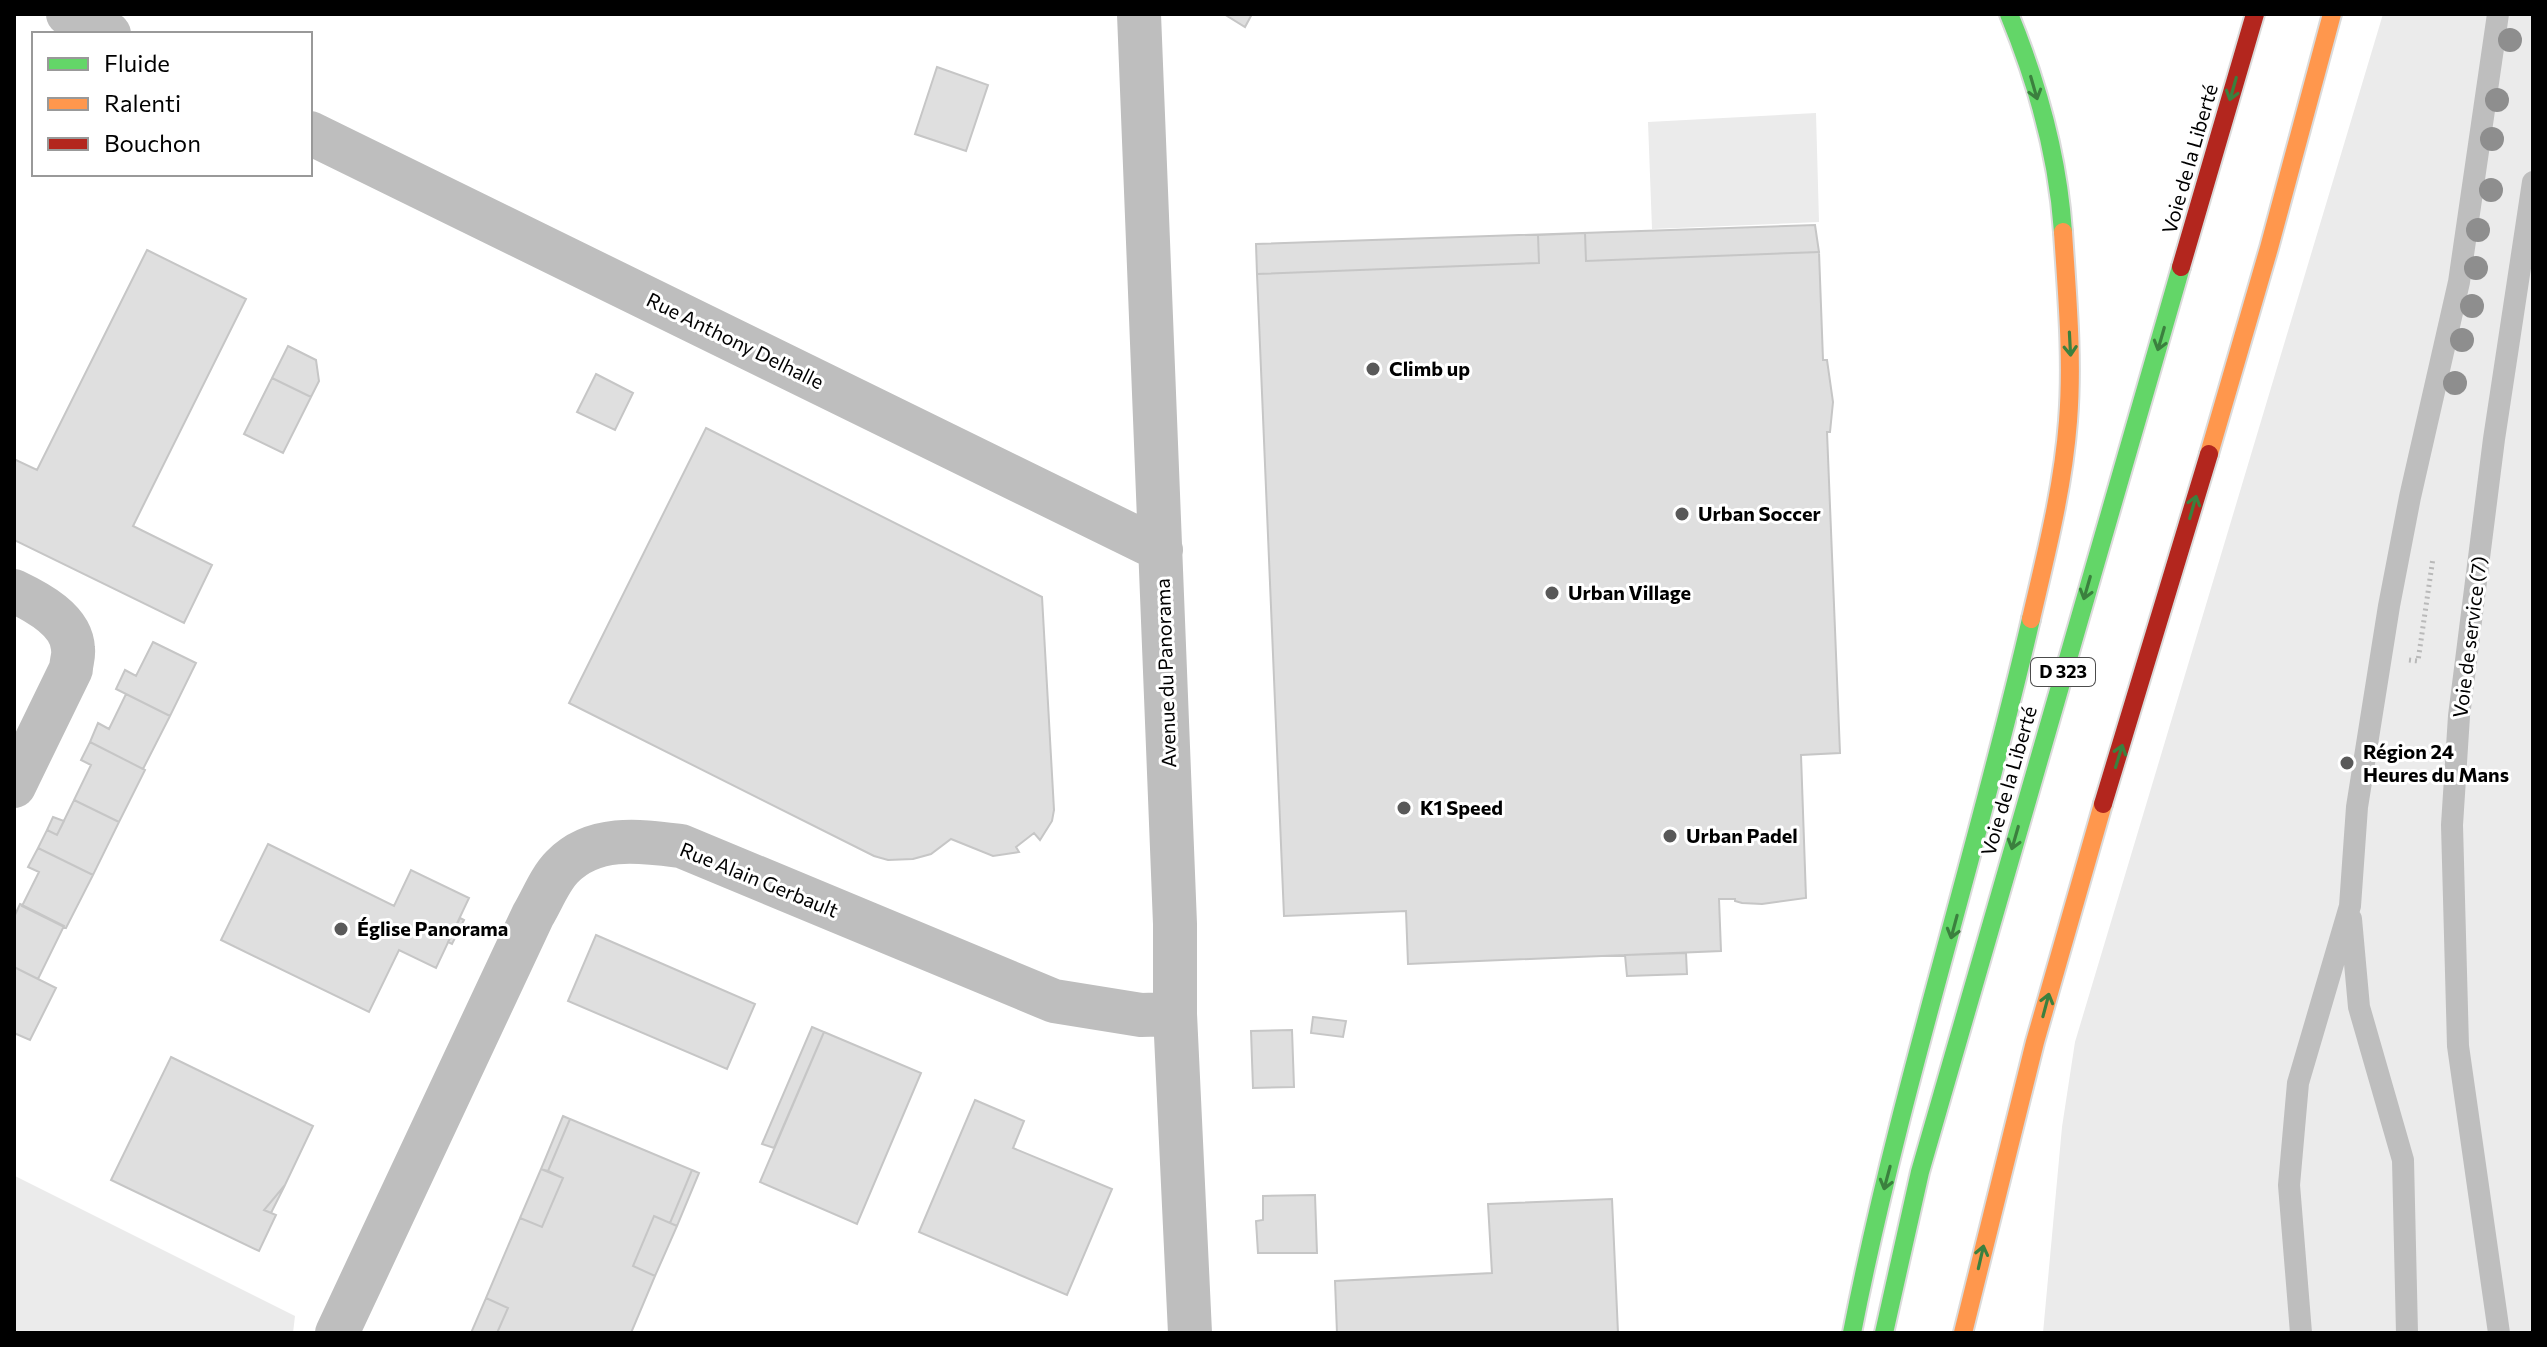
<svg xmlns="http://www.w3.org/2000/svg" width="2547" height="1347" viewBox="0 0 2547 1347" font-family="Commissioner,sans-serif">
<rect width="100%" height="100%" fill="#fff"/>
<path fill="#ebebeb" d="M 2383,14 L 2533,14 L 2533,1333 L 2043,1333 L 2062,1127 L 2075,1042 Z
M 1816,113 L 1819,222 L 1652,229 L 1648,122 Z
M 15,1176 L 295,1316 L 293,1333 L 14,1333 Z"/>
<path fill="#dfdfdf" stroke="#c6c6c6" stroke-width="2" d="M 1224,14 L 1252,14 L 1245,27 Z
M 937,67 L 988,85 L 966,151 L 915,134 Z
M 1815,225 L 1819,252 L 1586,261 L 1585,233 L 1538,235 L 1539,263 L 1257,274 L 1256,244 Z
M 1585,233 L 1586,261 L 1819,252 L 1823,360 L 1827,360 L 1833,402 L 1830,432 L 1827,432 L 1840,753 L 1801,755 L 1806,898 L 1762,904 L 1742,903 L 1735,901 L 1735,899 L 1719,899 L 1721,951 L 1408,964 L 1406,911 L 1284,916 L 1257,274 L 1539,263 L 1538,235 Z
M 147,250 L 246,299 L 133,526 L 212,565 L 184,623 L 14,540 L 14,459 L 37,470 Z
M 288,346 L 316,360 L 319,381 L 311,397 L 272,378 Z
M 596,374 L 633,393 L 615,430 L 577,412 Z
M 272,378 L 311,397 L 283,453 L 244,434 Z
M 706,428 L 1042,597 L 1054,810 L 1052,821 L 1040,840 L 1034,833 L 1016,847 L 1019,852 L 993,856 L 951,839 L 931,854 L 913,859 L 888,860 L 874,856 L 569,703 Z
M 153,642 L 196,663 L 170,716 L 116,689 L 125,670 L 136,676 Z
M 126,694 L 170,716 L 143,769 L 90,742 L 98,723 L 109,729 Z
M 90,742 L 145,770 L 119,822 L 74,800 L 91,765 L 81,760 Z
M 74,800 L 119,822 L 93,875 L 38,848 L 47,830 L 57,835 Z
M 53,817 L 64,821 L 57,835 L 47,830 Z
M 268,844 L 394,906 L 411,870 L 469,898 L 436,968 L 399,950 L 369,1012 L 221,940 Z
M 38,848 L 93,875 L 66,928 L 22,906 L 39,872 L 28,867 Z
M 20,904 L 64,926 L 38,979 L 14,967 L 14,917 Z
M 460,918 L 464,920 L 452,944 L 448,942 Z
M 596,935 L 755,1004 L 727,1069 L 568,1001 Z
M 1686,953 L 1687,974 L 1627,976 L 1625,955 Z
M 14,967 L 56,988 L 30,1040 L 14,1033 Z
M 1313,1017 L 1346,1021 L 1343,1037 L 1311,1033 Z
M 812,1027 L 824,1032 L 774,1148 L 762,1144 Z
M 1292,1030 L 1294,1087 L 1253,1088 L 1251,1031 Z
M 824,1032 L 921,1073 L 857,1224 L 760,1182 Z
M 171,1057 L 313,1126 L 285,1185 L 264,1210 L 276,1215 L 259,1251 L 111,1180 Z
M 975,1100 L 1024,1121 L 1013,1148 L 1112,1189 L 1067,1295 L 919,1232 Z
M 563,1116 L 570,1119 L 548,1171 L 541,1169 Z
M 570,1119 L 692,1170 L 670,1223 L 654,1216 L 633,1266 L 655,1276 L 631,1333 L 497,1333 L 508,1308 L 486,1298 L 520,1218 L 542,1227 L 563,1178 L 548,1171 Z
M 541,1169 L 563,1178 L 542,1227 L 520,1218 Z
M 692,1170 L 699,1173 L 677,1226 L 670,1223 Z
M 285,1185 L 271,1213 L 264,1210 Z
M 1315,1195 L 1317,1253 L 1258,1253 L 1256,1221 L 1263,1220 L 1263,1196 Z
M 1612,1199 L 1618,1333 L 1337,1333 L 1335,1281 L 1492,1273 L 1488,1204 Z
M 654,1216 L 677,1226 L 655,1276 L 633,1266 Z
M 486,1298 L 508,1308 L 497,1333 L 471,1333 Z"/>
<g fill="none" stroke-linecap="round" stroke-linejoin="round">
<g stroke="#dbdbdb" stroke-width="22">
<path id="fast" d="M 2009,14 C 2037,82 2058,158 2063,232
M 1852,1333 C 1899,1092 1976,858 2031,619
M 1884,1333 L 1920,1172 L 2181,267"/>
</g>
<g stroke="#dbdbdb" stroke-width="22">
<path id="slow" d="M 2209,454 L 2269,248 L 2332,14
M 2031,619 C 2046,554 2063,488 2068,421 C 2073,358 2067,295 2063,232
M 1963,1333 L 2035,1042 L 2103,804"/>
</g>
<g stroke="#dbdbdb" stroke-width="22">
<path id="jam" d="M 2181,267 L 2255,14
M 2103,804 L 2209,454"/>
</g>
<path stroke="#b9b9b9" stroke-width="5" stroke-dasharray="2 4" stroke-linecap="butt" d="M 2409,660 L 2418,661 L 2433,558"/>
<path stroke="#bebebe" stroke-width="22" d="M 2351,919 L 2359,1007 L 2403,1160 L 2407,1333
M 2301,1333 L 2289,1185 L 2298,1083 L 2350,906 L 2357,807 L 2389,606 L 2410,497 L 2459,282 L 2498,14
M 2499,1333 L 2458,1046 L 2452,825 L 2459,716 L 2494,439 L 2533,182"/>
<path stroke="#bebebe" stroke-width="44" d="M 68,14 L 109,34
M 1139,14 L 1175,924 L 1175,1014 L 1190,1333
M 310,133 L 1161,550
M 14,591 C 37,602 72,620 73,649 C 74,656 71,663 71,669 L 14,786
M 337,1333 L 533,915 C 542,900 550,879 562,867 C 594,834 641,841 681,846 L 1054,1001 L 1141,1015 L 1175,1014"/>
<use href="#fast" stroke="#63d668" stroke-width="18"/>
<use href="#slow" stroke="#ff974d" stroke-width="18"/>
<use href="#jam" stroke="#b3261e" stroke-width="18"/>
</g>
<g fill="#8e8e8e">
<circle cx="2510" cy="40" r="12"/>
<circle cx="2497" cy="100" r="12"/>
<circle cx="2492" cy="139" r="12"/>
<circle cx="2491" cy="190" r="12"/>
<circle cx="2478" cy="230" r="12"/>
<circle cx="2476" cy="268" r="12"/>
<circle cx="2472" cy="306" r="12"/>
<circle cx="2462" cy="340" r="12"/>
<circle cx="2455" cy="383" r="12"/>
</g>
<defs><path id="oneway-shaft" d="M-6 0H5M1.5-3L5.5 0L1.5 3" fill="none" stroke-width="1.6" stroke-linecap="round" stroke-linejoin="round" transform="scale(2)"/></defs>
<g stroke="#3b803e">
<use href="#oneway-shaft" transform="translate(2034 88) rotate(74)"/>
<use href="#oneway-shaft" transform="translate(2233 89) rotate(106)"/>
<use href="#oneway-shaft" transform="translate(2161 339) rotate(106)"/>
<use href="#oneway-shaft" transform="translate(2070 344) rotate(87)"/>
<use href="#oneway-shaft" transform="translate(2193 507) rotate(-74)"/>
<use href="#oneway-shaft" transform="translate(2087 588) rotate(106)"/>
<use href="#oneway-shaft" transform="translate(2119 756) rotate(-73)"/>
<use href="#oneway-shaft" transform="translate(2015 838) rotate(106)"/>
<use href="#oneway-shaft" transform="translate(1954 927) rotate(105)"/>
<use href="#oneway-shaft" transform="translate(2046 1005) rotate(-75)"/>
<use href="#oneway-shaft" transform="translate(1887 1178) rotate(105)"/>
<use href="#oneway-shaft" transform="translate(1981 1257) rotate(-77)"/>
</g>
<g fill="#595959" stroke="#fff" stroke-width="3">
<circle cx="1373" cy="369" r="8"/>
<circle cx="1682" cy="514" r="8"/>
<circle cx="1552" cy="593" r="8"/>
<circle cx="2347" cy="763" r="8"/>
<circle cx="1404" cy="808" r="8"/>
<circle cx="1670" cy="836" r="8"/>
<circle cx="341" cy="929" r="8"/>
</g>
<g text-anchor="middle" stroke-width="6" stroke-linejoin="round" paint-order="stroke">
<rect fill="#fff" stroke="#4c4c4c" stroke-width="2" x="2031" y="658" width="64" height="28" rx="6"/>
<g font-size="18" font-weight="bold" fill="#000">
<text x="2063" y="678">D 323</text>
</g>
<g font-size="20" fill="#000" stroke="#fff">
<text transform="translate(2190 159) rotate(-74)" y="7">Voie de la Liberté</text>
<text transform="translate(735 341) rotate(26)" y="7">Rue Anthony Delhalle</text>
<text transform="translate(2470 637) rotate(-83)" y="7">Voie de service (7)</text>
<text transform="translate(1166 673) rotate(-92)" y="7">Avenue du Panorama</text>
<text transform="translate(2009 781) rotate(-74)" y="7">Voie de la Liberté</text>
<text transform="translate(759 880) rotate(22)" y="7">Rue Alain Gerbault</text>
</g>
<g font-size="20" font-weight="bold" fill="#000" stroke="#fff" text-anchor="start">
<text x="1389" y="376">Climb up</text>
<text x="1698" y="521">Urban Soccer</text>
<text x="1568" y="600">Urban Village</text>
<text x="2363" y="759">Région 24<tspan x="2363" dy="23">Heures du Mans</tspan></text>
<text x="1420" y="815">K1 Speed</text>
<text x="1686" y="843">Urban Padel</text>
<text x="357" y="936">Église Panorama</text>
</g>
</g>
<rect width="2547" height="1347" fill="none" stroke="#000000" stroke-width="32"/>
<rect x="32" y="32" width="280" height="144" fill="#ffffff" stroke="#999999" stroke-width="2"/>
<rect x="48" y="58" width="40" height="12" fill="#63d668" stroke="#999999" stroke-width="2"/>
<text x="104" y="72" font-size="24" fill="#000000">Fluide</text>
<rect x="48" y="98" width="40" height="12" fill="#ff974d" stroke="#999999" stroke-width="2"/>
<text x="104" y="112" font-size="24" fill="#000000">Ralenti</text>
<rect x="48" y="138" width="40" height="12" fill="#b3261e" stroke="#999999" stroke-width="2"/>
<text x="104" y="152" font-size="24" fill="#000000">Bouchon</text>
</svg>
